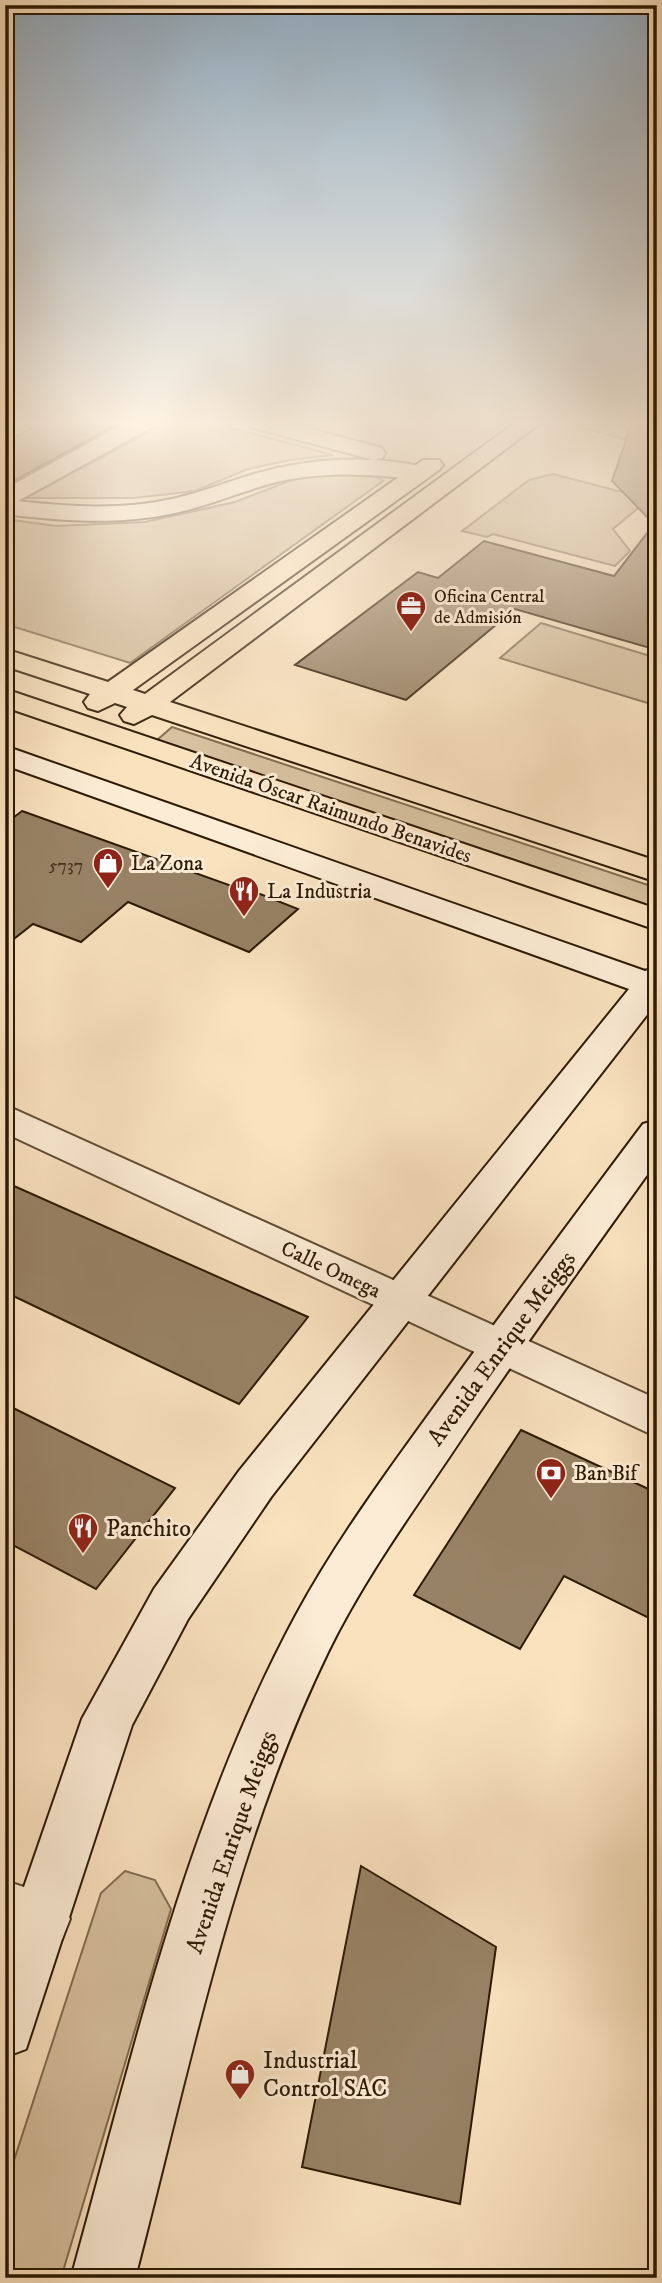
<svg xmlns="http://www.w3.org/2000/svg" width="662" height="2283" viewBox="0 0 662 2283" font-family="'IM FELL DW Pica',serif">
<rect width="100%" height="100%" fill="#fae2bf"/>
<filter id="stains"><feTurbulence type="fractalNoise" baseFrequency=".00286" numOctaves="4"/><feColorMatrix values="0 0 0 0 .2 0 0 0 0 .09 0 0 0 0 .02 0 0 0 .5 -.17"/></filter>
<radialGradient id="worn" r=".72"><stop offset=".6" stop-color="#630" stop-opacity="0"/><stop offset="1" stop-color="#630" stop-opacity=".3"/></radialGradient>
<path fill="#d7c09f" stroke="#826d52" stroke-width="2" d="M 168,422 L 210,422 L 333,455 L 290,460 L 248,469 L 195,491 L 134,498 L 25,498 Z
M 580,422 L 657,422 L 643,444 L 575,426 Z
M 372,473 L 383,481 L 130,663 L 5,624 L 5,519 L 56,526 L 145,522 L 235,502 L 302,476 Z
M 553,474 L 649,499 L 613,529 L 630,551 L 615,566 L 493,534 L 487,537 L 462,531 L 529,480 Z
M 541,623 L 657,658 L 657,706 L 500,658 Z
M 172,727 L 657,888 L 657,909 L 157,740 Z
M 125,1871 L 155,1880 L 171,1909 L 61,2278 L 5,2278 L 5,2188 L 101,1893 Z"/>
<path fill="#988265" stroke="#2d1a04" stroke-width="2" d="M 43,422 L 121,422 L 5,486 L 5,442 Z
M 632,422 L 657,422 L 657,650 L 515,609 L 406,700 L 295,665 L 418,572 L 438,578 L 484,541 L 614,576 L 654,524 L 612,481 Z
M 22,811 L 237,888 L 240,886 L 298,909 L 249,952 L 128,902 L 81,942 L 33,924 L 5,946 L 5,824 Z
M 5,1182 L 308,1317 L 239,1404 L 5,1292 Z
M 5,1404 L 175,1488 L 96,1589 L 5,1541 Z
M 521,1430 L 657,1493 L 657,1622 L 564,1576 L 520,1649 L 414,1595 Z
M 361,1866 L 496,1947 L 460,2204 L 302,2167 Z"/>
<g fill="none" stroke-linecap="round" stroke-linejoin="round">
<g stroke="#604c33" stroke-width="4">
<path id="minor" d="M 127,422 L 155,422 L 152,427 L 18,501 C 69,507 122,510 172,499 C 200,493 227,482 254,474 C 309,458 372,454 428,468 L 432,473 L 428,478 L 420,480 C 372,474 324,471 277,482 C 241,491 207,507 170,514 C 116,525 60,521 5,514 L 5,489 Z
M 247,422 L 285,422 L 382,448 L 385,453 L 382,458 L 374,460 L 250,427 Z
M 5,1105 L 657,1399 L 657,1437 L 5,1133 Z
M 5,1881 L 62,1899 L 70,1919 L 62,1939 L 42,1947 L 5,1937 Z"/>
</g>
<g stroke="#2d1a04" stroke-width="4">
<path id="secondary" d="M 5,746 L 645,971 L 657,967 L 657,1002 L 271,1497 L 188,1619 L 132,1725 L 26,2049 L 5,2057 L 5,1942 L 82,1719 L 154,1589 L 239,1471 L 629,989 L 5,765 Z
M 657,1120 L 657,1161 C 586,1260 515,1358 448,1459 C 406,1521 362,1583 329,1650 C 233,1847 190,2067 135,2278 L 71,2278 C 133,2055 185,1821 296,1615 C 336,1541 387,1472 437,1403 C 505,1309 574,1216 643,1124 Z"/>
</g>
<g stroke="#2d1a04" stroke-width="4">
<path id="primary" d="M 516,422 L 542,422 L 170,702 L 657,861 L 657,882 L 152,715 L 134,724 L 124,721 L 120,715 L 127,707 L 115,703 L 98,711 L 88,708 L 84,702 L 90,694 L 5,666 L 5,649 L 108,682 L 423,460 L 439,460 L 443,465 L 439,470 L 133,690 L 145,694 Z
M 5,689 L 657,909 L 657,930 L 5,707 Z"/>
</g>
<use href="#minor" fill="#fcecd5" fill-rule="evenodd"/>
<use href="#secondary" fill="#fcecd5" fill-rule="evenodd"/>
<use href="#primary" fill="#fae2bf" fill-rule="evenodd"/>
</g>
<linearGradient id="sky" x2="0" y2="1"><stop stop-color="#93abbe"/><stop offset="0.57" stop-color="#fdf2e2"/><stop offset="1" stop-color="#fdf2e2" stop-opacity="0"/></linearGradient>
<rect width="662" height="742" fill="url(#sky)"/>
<defs>
<g id="office-pin" transform="scale(1.575)"><path d="M0 17L-7.5 6A9.5 9.5 0 1 1 7.5 6Z" fill="#8f2418" stroke="#fcecd5"/><path d="M-6-3h4V-5.5h4V-3h4V5H-6ZM-1-4.5V-3h2v-1.5ZM-6 0V1H6V0Z" fill="#fff"/></g>
<g id="shop-pin" transform="scale(1.575)"><path d="M0 17L-7.5 6A9.5 9.5 0 1 1 7.5 6Z" fill="#8f2418" stroke="#fcecd5"/><path d="M-5-2.5h2.3a2.7 3.5 0 0 1 5.4 0H5L5.5 6h-11ZM-1.5-2.5h3a1.5 2.3 0 0 0-3 0Z" fill="#fff"/></g>
<g id="restaurant-pin" transform="scale(1.575)"><path d="M0 17L-7.5 6A9.5 9.5 0 1 1 7.5 6Z" fill="#8f2418" stroke="#fcecd5"/><path d="M-5-6h1v4h1v-4h1v4h1v-4h1v5L-1.5 .5V6h-2V.5L-5-1ZM5-6V6H3V1.5H1.5Q1.5-4 5-6Z" fill="#fff"/></g>
<g id="bank-pin" transform="scale(1.575)"><path d="M0 17L-7.5 6A9.5 9.5 0 1 1 7.5 6Z" fill="#8f2418" stroke="#fcecd5"/><path d="M-6-4H6V4H-6ZM0-2.3a2.3 2.3 0 1 0 0 4.6a2.3 2.3 0 1 0 0-4.6Z" fill="#fff"/></g>
</defs>
<g fill-rule="evenodd">
<use href="#office-pin" x="411" y="606"/>
<use href="#shop-pin" x="108" y="863"/>
<use href="#restaurant-pin" x="244" y="891"/>
<use href="#bank-pin" x="551" y="1473"/>
<use href="#restaurant-pin" x="83" y="1528"/>
<use href="#shop-pin" x="240" y="2074"/>
</g>
<g text-anchor="middle" stroke-width="6" stroke-linejoin="round" paint-order="stroke">
<g font-size="18" fill="#2d1a04" stroke="#fcecd5" text-anchor="start">
<text x="434" y="602">Oficina Central<tspan x="434" dy="21">de Admisión</tspan></text>
</g>
<g font-size="18" fill="#48341c">
<text x="66" y="871">5737</text>
</g>
<g font-size="21" fill="#2d1a04" stroke="#fcecd5">
<text transform="translate(331 808) rotate(19)" y="7">Avenida Óscar Raimundo Benavides</text>
<text transform="translate(331 1269) rotate(25)" y="7">Calle Omega</text>
</g>
<g font-size="21" fill="#2d1a04" stroke="#fcecd5" text-anchor="start">
<text x="131" y="870">La Zona</text>
<text x="267" y="898">La Industria</text>
<text x="574" y="1480">Ban Bif</text>
</g>
<g font-size="24" fill="#2d1a04" stroke="#fcecd5">
<text transform="translate(501 1348) rotate(-54)" y="8">Avenida Enrique Meiggs</text>
<text transform="translate(231 1842) rotate(-71)" y="8">Avenida Enrique Meiggs</text>
</g>
<g font-size="24" fill="#2d1a04" stroke="#fcecd5" text-anchor="start">
<text x="106" y="1536">Panchito</text>
<text x="263" y="2068">Industrial<tspan x="263" dy="28">Control SAC</tspan></text>
</g>
</g>
<rect width="662" height="2283" fill="none" stroke="#fae2bf" stroke-width="28"/>
<rect x="7" y="7" width="648" height="2269" fill="none" stroke="#2d1a04" stroke-width="3.5"/>
<rect x="14" y="14" width="634" height="2255" fill="none" stroke="#2d1a04" stroke-width="2"/>
<rect width="100%" height="100%" filter="url(#stains)"/>
<rect width="100%" height="100%" fill="url(#worn)"/>
</svg>
